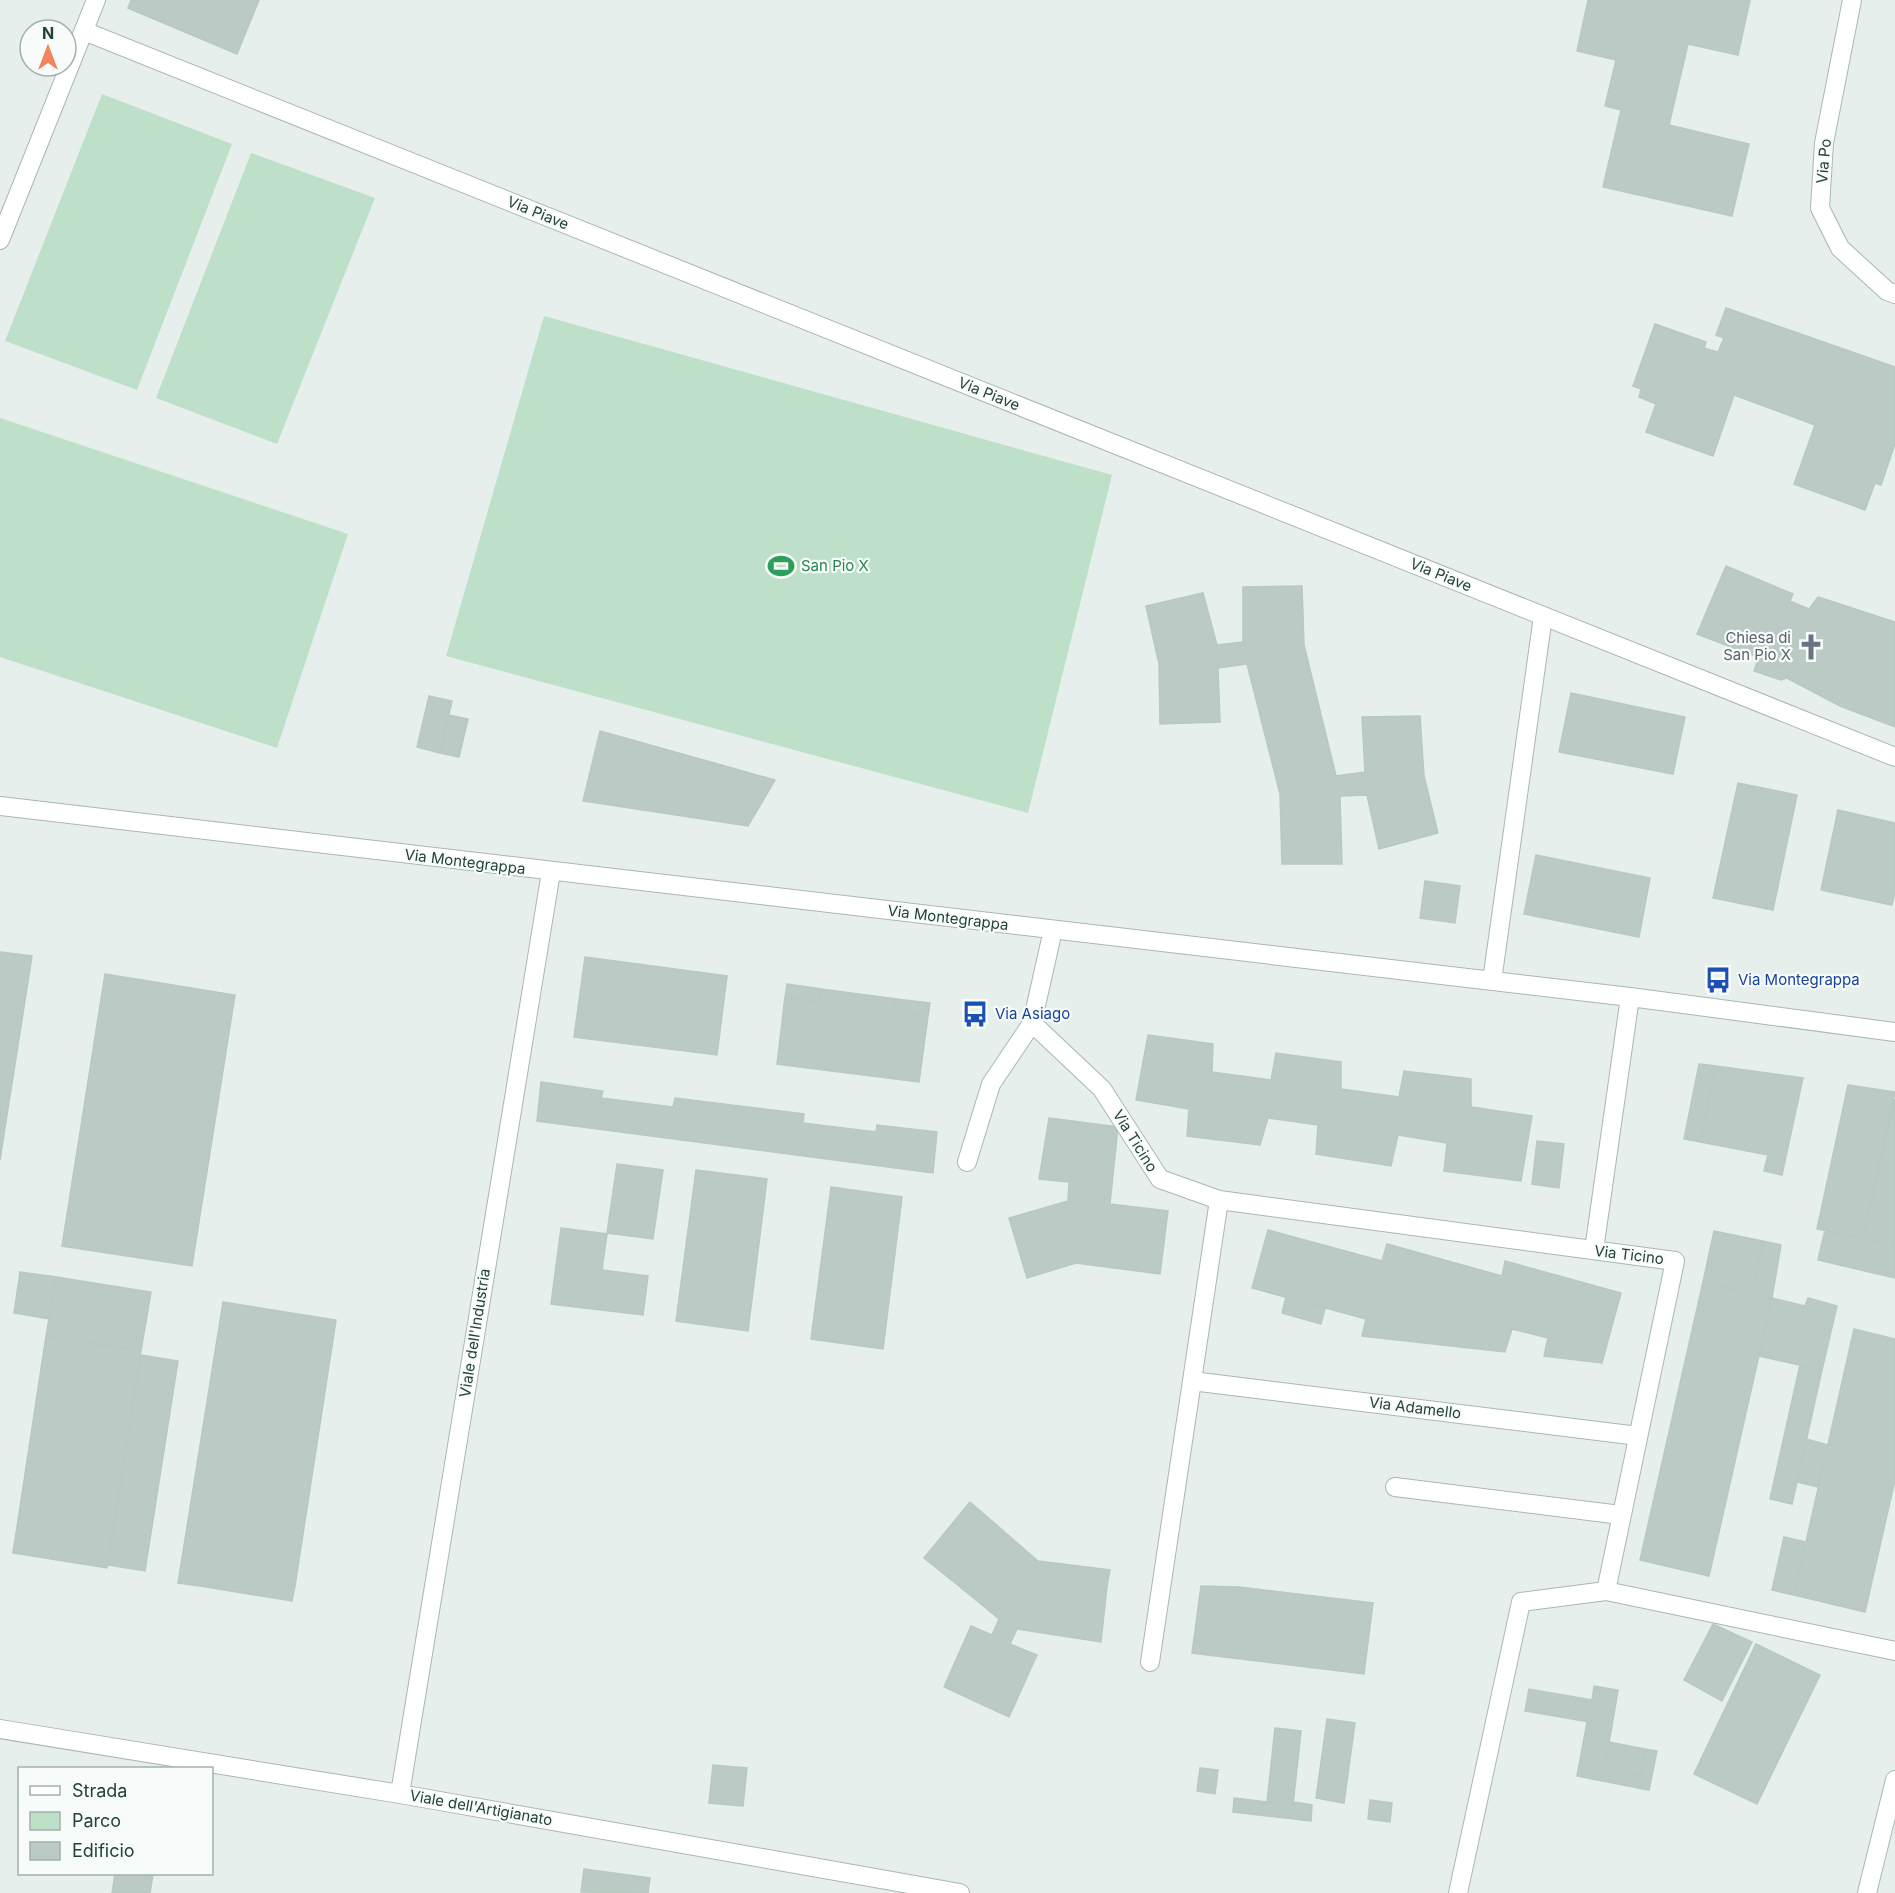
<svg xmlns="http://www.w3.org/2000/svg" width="1895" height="1893" viewBox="0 0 1895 1893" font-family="Inter,sans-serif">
<rect width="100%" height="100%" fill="#e6efeb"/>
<path fill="#bfe0c8" d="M 102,94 L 232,144 L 137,390 L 5,341 Z
M 251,153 L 375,198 L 277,444 L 156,398 Z
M 544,316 L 1112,475 L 1028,813 L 446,656 Z
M 0,418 L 348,534 L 277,748 L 0,657 Z"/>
<path fill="#bbcac4" stroke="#b8c9c2" stroke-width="1.5" d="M 131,0 L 259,0 L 237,54 L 128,8 Z
M 1588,0 L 1750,0 L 1738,55 L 1688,44 L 1669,125 L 1749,144 L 1732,216 L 1603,187 L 1621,110 L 1605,106 L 1616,60 L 1577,51 Z
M 1726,308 L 1895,367 L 1895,444 L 1881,485 L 1875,483 L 1865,510 L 1794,484 L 1815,425 L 1734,395 L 1713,456 L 1646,432 L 1656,404 L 1639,397 L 1641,389 L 1633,386 L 1655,324 L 1706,342 L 1704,348 L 1718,352 L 1724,338 L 1716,335 Z
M 1726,566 L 1793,594 L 1790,601 L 1809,609 L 1818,597 L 1895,622 L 1895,727 L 1840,706 L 1787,678 L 1789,669 L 1697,634 Z
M 1302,586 L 1304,645 L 1336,776 L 1365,772 L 1362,717 L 1420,716 L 1424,776 L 1438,833 L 1379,849 L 1367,795 L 1340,796 L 1342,864 L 1282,864 L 1280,794 L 1247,664 L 1218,668 L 1220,722 L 1160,724 L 1159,664 L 1146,606 L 1203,593 L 1217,645 L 1243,642 L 1243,587 Z
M 1758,659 L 1789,669 L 1787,678 L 1781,680 L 1754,671 Z
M 1571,693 L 1685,717 L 1673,774 L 1559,752 Z
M 429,696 L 452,701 L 440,753 L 417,747 Z
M 449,715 L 468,719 L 459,757 L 440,753 Z
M 600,731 L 775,780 L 748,826 L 583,801 Z
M 1738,783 L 1797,795 L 1773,910 L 1713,898 Z
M 1838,810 L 1895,823 L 1895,891 L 1892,905 L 1821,890 Z
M 1536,855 L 1650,878 L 1639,937 L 1524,914 Z
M 1425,881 L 1460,886 L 1455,923 L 1420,918 Z
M 0,952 L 32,956 L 0,1160 Z
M 585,957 L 727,976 L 717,1055 L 574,1037 Z
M 105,974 L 235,995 L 192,1266 L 62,1246 Z
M 787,984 L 821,989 L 819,1002 L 785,997 Z
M 821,989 L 896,999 L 894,1012 L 928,1016 L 919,1082 L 777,1064 L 785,997 L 819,1002 Z
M 896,999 L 930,1003 L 928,1016 L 894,1012 Z
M 1148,1035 L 1213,1044 L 1212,1072 L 1271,1080 L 1276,1053 L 1341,1062 L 1341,1089 L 1399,1097 L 1404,1071 L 1471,1079 L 1471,1107 L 1532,1116 L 1521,1181 L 1444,1171 L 1447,1143 L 1398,1135 L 1391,1166 L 1316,1154 L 1318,1125 L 1268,1118 L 1260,1145 L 1187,1136 L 1189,1109 L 1136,1100 Z
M 1699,1064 L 1716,1066 L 1700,1142 L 1684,1139 Z
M 1716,1066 L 1803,1078 L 1782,1175 L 1764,1171 L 1768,1155 L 1700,1142 Z
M 541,1082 L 603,1091 L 601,1098 L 673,1107 L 675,1098 L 804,1114 L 803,1123 L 876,1132 L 877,1125 L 937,1132 L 933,1173 L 537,1121 Z
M 1848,1085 L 1895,1092 L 1863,1238 L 1817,1229 Z
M 1895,1099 L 1895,1246 L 1863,1238 Z
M 1049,1118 L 1118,1127 L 1110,1204 L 1168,1211 L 1160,1274 L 1076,1263 L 1027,1278 L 1009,1218 L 1068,1201 L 1069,1182 L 1039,1179 Z
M 1537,1141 L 1564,1144 L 1559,1188 L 1532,1184 Z
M 617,1164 L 663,1170 L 653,1239 L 607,1233 Z
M 696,1170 L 767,1179 L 748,1331 L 676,1321 Z
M 831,1187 L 902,1197 L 883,1349 L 811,1339 Z
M 561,1228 L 607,1234 L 602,1270 L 648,1276 L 643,1315 L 551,1304 Z
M 1268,1230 L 1382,1261 L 1387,1244 L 1502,1276 L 1505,1261 L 1621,1293 L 1602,1363 L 1544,1356 L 1548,1338 L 1512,1329 L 1505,1352 L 1362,1336 L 1366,1319 L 1252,1288 Z
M 1825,1230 L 1895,1246 L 1895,1278 L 1818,1260 Z
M 1714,1231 L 1763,1241 L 1753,1294 L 1703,1282 Z
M 1763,1241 L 1781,1245 L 1772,1298 L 1753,1294 Z
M 20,1272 L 56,1277 L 49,1319 L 14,1313 Z
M 56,1277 L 151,1292 L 141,1351 L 46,1336 Z
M 1703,1282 L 1772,1298 L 1709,1576 L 1640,1560 Z
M 1286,1297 L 1325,1308 L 1321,1324 L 1282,1313 Z
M 1772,1298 L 1805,1306 L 1808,1298 L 1837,1306 L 1822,1370 L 1759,1356 Z
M 223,1302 L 336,1320 L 295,1586 L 200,1586 L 178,1583 Z
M 1854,1329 L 1895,1339 L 1895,1480 L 1865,1612 L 1794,1595 Z
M 46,1336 L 141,1351 L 107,1568 L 13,1553 Z
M 141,1355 L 178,1361 L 145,1571 L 108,1565 Z
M 1800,1365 L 1822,1370 L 1792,1504 L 1770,1499 Z
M 1806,1439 L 1828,1445 L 1818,1487 L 1797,1482 Z
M 970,1502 L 1038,1561 L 1110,1570 L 1107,1586 L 959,1586 L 924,1558 Z
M 1784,1537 L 1806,1542 L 1794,1595 L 1772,1590 Z
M 200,1586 L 295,1586 L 292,1601 Z
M 959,1586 L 1107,1586 L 1101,1642 L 1017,1629 L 1010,1644 L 1037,1655 L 1009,1717 L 944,1687 L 971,1626 L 992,1635 L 999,1619 Z
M 1201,1586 L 1239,1587 L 1373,1603 L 1364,1674 L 1192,1653 Z
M 1713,1624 L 1752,1642 L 1722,1701 L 1684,1680 Z
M 1756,1644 L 1820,1675 L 1757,1804 L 1694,1774 Z
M 1594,1686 L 1618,1690 L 1612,1726 L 1525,1711 L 1529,1689 L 1592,1700 Z
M 1327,1719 L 1355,1723 L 1344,1803 L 1316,1798 Z
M 1587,1722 L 1612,1726 L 1604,1769 L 1640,1776 L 1645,1749 L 1657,1751 L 1649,1790 L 1577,1776 Z
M 1275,1728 L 1301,1731 L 1293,1805 L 1267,1802 Z
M 1609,1742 L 1645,1749 L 1640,1776 L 1604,1769 Z
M 713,1765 L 747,1768 L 743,1806 L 709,1803 Z
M 1200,1768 L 1218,1770 L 1215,1794 L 1197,1791 Z
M 1234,1798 L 1293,1805 L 1293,1802 L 1312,1805 L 1311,1821 L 1233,1812 Z
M 1370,1800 L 1392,1803 L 1390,1822 L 1368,1819 Z
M 584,1869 L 650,1878 L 648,1893 L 581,1892 Z
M 115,1874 L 153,1874 L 150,1893 L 112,1893 Z"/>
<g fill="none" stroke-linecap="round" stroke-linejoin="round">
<g stroke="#a8b8b2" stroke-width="20">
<path id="street" d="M 1852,0 L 1824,143 L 1820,208 L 1840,248 L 1887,291 L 1895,294
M 84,31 L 1895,757
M 0,240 L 96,0
M 0,806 L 1630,997 L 1895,1032
M 1492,981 L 1543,616
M 1032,1023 L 1102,1089 L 1160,1179 L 1219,1200 L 1675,1261 L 1606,1591 L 1895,1651
M 967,1162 L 991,1084 L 1032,1023 L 1053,930
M 1594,1250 L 1630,997
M 1192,1381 L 1638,1436
M 1395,1487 L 1621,1515
M 1150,1662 L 1219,1200
M 0,1729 L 400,1794 L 960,1893
M 400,1794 L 551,872
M 1458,1893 L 1521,1602 L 1606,1591"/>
</g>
<g stroke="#a4bbb3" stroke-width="20">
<path id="secondary" d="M 1867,1893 L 1895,1780"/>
</g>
<use href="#street" stroke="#fff" stroke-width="18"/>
<use href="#secondary" stroke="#fff" stroke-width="18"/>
</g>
<defs>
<g id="stadium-bare" transform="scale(2.07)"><path d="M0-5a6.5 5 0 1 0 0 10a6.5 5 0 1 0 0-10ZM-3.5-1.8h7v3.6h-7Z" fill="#2e9e5b" stroke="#f7fbf9" stroke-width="2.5" paint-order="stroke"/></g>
<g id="church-bare" transform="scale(2.07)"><path d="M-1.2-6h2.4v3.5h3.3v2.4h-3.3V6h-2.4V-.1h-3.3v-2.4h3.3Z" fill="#6b7280" stroke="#f7fbf9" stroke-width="2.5" paint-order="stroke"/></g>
<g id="bus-bare" transform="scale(2.07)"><path d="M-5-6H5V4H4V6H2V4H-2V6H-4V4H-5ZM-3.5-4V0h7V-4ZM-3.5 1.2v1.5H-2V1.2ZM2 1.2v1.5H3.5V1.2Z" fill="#1a4fb4" stroke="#f7fbf9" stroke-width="2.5" paint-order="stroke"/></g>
</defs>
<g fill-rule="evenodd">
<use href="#stadium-bare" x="781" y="566"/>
<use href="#church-bare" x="1811" y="647"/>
<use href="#bus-bare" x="1718" y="980"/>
<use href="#bus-bare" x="975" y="1014"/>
</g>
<g text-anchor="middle" stroke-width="4.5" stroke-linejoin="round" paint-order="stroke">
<g font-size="15" fill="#24423a" stroke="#f7fbf9">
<text transform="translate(1824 161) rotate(-85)" y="5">Via Po</text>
<text transform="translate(538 213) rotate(22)" y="5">Via Piave</text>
<text transform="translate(989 394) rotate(22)" y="5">Via Piave</text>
<text transform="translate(1441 575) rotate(22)" y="5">Via Piave</text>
<text transform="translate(465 862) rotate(7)" y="5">Via Montegrappa</text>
<text transform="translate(948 918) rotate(7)" y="5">Via Montegrappa</text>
<text transform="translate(1135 1141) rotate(58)" y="5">Via Ticino</text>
<text transform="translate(1629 1255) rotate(7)" y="5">Via Ticino</text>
<text transform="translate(475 1333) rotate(-81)" y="5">Viale dell'Industria</text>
<text transform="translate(1415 1408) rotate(7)" y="5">Via Adamello</text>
<text transform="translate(481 1808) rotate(10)" y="5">Viale dell'Artigianato</text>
</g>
<g font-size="15" fill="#27864d" stroke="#f7fbf9" text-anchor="start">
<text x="801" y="571">San Pio X</text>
</g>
<g font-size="15" fill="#5b616d" stroke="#f7fbf9" text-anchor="end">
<text x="1791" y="643">Chiesa di<tspan x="1791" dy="17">San Pio X</tspan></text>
</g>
<g font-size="15" fill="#164399" stroke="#f7fbf9" text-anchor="start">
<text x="1738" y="985">Via Montegrappa</text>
<text x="995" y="1019">Via Asiago</text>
</g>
</g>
<rect x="18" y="1767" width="195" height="108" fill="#f7fbf9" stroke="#a3b1ad" stroke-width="1.5"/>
<rect x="30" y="1786" width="30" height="9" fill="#ffffff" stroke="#a3b1ad" stroke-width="1.5"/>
<text x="72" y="1797" font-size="18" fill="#24423a">Strada</text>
<rect x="30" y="1812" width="30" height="18" fill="#bfe0c8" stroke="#a3b1ad" stroke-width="1.5"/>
<text x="72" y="1827" font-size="18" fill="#24423a">Parco</text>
<rect x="30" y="1842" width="30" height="18" fill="#bbcac4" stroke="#a3b1ad" stroke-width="1.5"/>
<text x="72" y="1857" font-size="18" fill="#24423a">Edificio</text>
<g transform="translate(48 48)"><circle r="28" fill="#f7fbf9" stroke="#a3b1ad" stroke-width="1.5"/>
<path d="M0-4.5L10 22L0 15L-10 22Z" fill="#f4845f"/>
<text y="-9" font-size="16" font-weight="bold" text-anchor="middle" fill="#24423a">N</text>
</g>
</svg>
